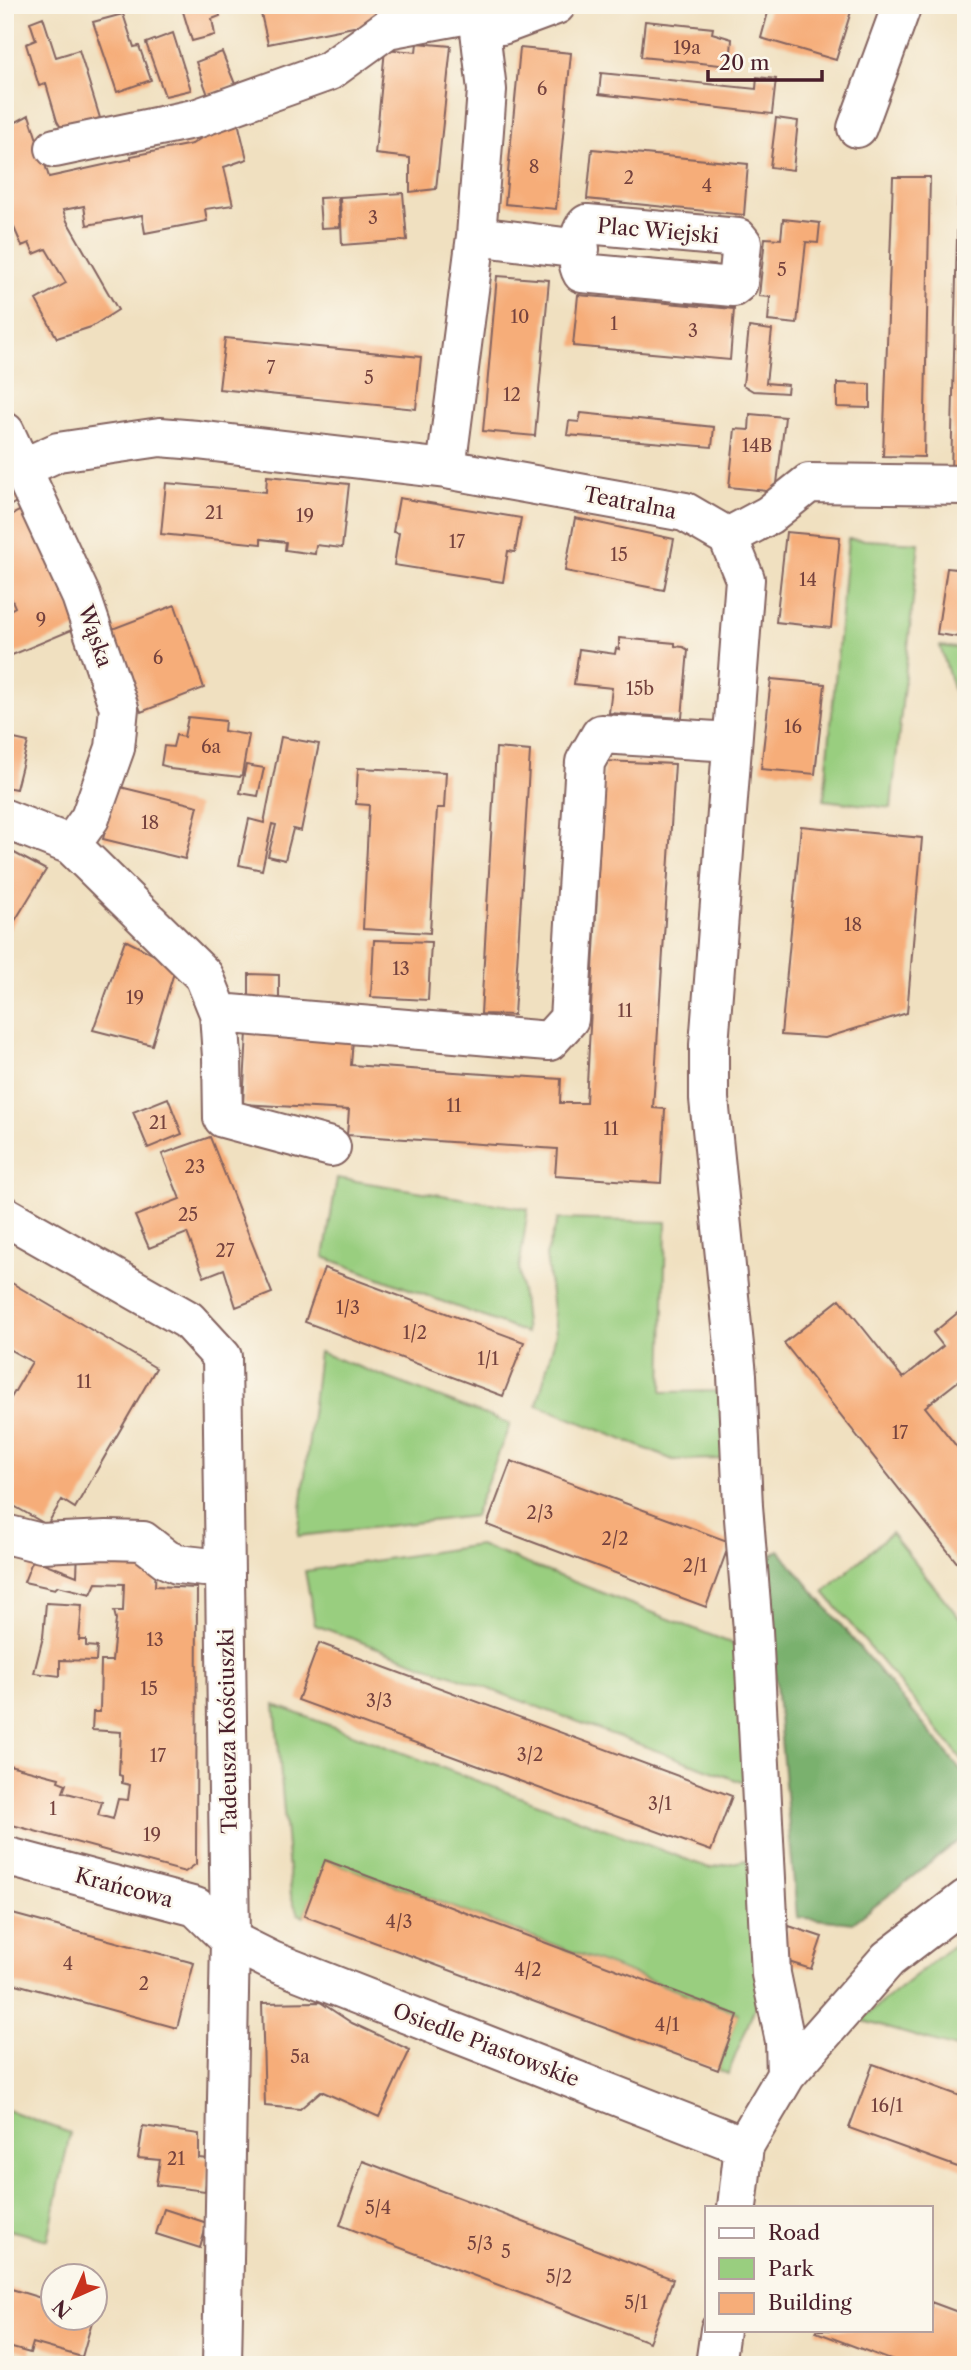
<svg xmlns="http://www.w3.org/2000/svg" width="971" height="2370" viewBox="0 0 971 2370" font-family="'Libre Caslon Text',serif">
<rect width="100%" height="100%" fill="#fbf7ec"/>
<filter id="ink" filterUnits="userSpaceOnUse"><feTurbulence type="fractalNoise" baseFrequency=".0143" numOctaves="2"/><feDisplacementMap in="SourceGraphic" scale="14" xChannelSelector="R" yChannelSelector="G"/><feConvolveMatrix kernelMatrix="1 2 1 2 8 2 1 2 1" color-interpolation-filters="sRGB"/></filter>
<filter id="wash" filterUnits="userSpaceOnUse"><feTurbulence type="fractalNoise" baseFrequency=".00686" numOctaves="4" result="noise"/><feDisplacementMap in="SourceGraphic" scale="28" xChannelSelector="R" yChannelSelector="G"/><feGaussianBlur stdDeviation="1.57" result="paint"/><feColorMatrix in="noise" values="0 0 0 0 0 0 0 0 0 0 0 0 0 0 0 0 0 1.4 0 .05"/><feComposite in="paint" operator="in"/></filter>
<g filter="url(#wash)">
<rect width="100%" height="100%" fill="#f0e0c0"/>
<path fill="#99ce7f" stroke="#727655" stroke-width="2" d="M 848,539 L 919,543 L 891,808 L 824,800 Z
M 940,646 L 966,649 L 966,730 Z
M 337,1178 L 528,1209 L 519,1269 L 526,1333 L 324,1257 Z
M 558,1219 L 666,1222 L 662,1392 L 722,1391 L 726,1459 L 673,1460 L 537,1405 L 556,1334 L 546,1255 Z
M 319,1352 L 510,1424 L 474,1516 L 298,1536 Z
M 891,1533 L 966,1626 L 966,1764 L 824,1592 Z
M 479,1545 L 736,1645 L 747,1784 L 315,1625 L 305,1571 Z
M 275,1705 L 709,1868 L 747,1860 L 766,1980 L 728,2074 L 718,2070 L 738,2013 L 326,1860 L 304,1916 L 298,1914 L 291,1896 Z
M 966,1935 L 966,2051 L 860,2020 Z
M 5,2109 L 70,2133 L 48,2240 L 5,2229 Z"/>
<path fill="#7ab16e" stroke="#62684c" stroke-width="2" d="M 779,1550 L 966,1776 L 966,1835 L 853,1923 L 797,1917 L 765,1561 Z"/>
<g id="blocks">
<path fill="#f6ad79" d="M 181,5 L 216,5 L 220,16 L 212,19 L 215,35 L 192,41 Z
M 259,5 L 449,5 L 449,8 L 268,44 Z
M 770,5 L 853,5 L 836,60 L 761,38 Z
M 123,14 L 134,47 L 139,46 L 151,80 L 117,92 L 93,22 Z
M 43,17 L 56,57 L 79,50 L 100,118 L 67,129 L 60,126 L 57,121 L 46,84 L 39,86 L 26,44 L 36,40 L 30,22 Z
M 645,21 L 713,28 L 712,33 L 732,39 L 730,66 L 641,57 Z
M 173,33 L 191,90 L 165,96 L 146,43 Z
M 417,43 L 451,46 L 436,189 L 410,192 L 410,158 L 375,154 L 385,49 L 416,52 Z
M 520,48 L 571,53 L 556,209 L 505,204 Z
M 222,52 L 235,84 L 208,95 L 196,62 Z
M 601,73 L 756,89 L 757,77 L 776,79 L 772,114 L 599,94 Z
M 29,115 L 49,177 L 131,159 L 131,156 L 192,144 L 215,129 L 238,122 L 247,159 L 224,167 L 233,205 L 205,209 L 207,221 L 145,233 L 142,215 L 87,225 L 84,206 L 63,210 L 67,221 L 118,310 L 91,327 L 57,338 L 36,300 L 66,283 L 46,249 L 34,254 L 29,243 L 22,246 L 5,207 L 5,171 L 11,167 L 5,152 L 5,128 Z
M 776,118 L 798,121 L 793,170 L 770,167 Z
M 592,149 L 748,164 L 744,215 L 587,199 Z
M 893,177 L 930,177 L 924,457 L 883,456 Z
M 403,193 L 407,240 L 342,245 L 340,197 Z
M 338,197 L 340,227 L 321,228 L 319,198 Z
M 958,198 L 966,198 L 966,472 L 951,472 Z
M 783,219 L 820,223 L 818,243 L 806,242 L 797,324 L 768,321 L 770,297 L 759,296 L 765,238 L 781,239 Z
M 497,276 L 549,280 L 535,436 L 483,431 Z
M 578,295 L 734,309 L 730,360 L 573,346 Z
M 749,327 L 772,330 L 766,383 L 788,385 L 787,393 L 753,391 L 743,385 Z
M 225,338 L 421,357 L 416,409 L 219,389 Z
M 837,383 L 870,384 L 870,408 L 837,407 Z
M 581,413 L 714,427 L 712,447 L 567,435 L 569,421 L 579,422 Z
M 750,414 L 785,417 L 776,492 L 729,487 L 735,429 L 749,430 Z
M 5,467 L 24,497 L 5,509 Z
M 267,476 L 349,484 L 342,548 L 316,545 L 315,554 L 285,550 L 286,542 L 261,539 L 261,544 L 161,534 L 166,483 L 266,492 Z
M 399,498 L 521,518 L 515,552 L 508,551 L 503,582 L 394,565 L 399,533 L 393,532 Z
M 29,506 L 79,627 L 5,658 L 5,613 L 15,607 L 5,584 L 5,518 Z
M 575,518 L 674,539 L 664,590 L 565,571 Z
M 786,532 L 840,537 L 831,628 L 776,622 Z
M 947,568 L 966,570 L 966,638 L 937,634 Z
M 175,605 L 204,688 L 141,712 L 112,629 Z
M 619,638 L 675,643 L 675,646 L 683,647 L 688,650 L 682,718 L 609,713 L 612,688 L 574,684 L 579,649 L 615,654 L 616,648 L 619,649 Z
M 771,679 L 825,684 L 815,774 L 761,769 Z
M 188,717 L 225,721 L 224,731 L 249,735 L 242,774 L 240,777 L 170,769 L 169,767 L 161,765 L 164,746 L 173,747 L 176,735 L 184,737 Z
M 5,737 L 28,742 L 16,789 L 5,787 Z
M 281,737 L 319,744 L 301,831 L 293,829 L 285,860 L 268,856 L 276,825 L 272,824 L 262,870 L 239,865 L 249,819 L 264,823 Z
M 496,748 L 530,751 L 514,1015 L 481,1014 Z
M 604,761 L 675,764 L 653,1108 L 665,1109 L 661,1183 L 555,1176 L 557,1149 L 347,1135 L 349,1110 L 243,1104 L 247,1032 L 353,1039 L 351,1065 L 561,1079 L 560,1103 L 586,1103 Z
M 246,765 L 264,768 L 258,796 L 240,793 Z
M 358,768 L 446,772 L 444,808 L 437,808 L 430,933 L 363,929 L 369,805 L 356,804 Z
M 116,786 L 198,806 L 185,859 L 103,839 Z
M 801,826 L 922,838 L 907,1013 L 825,1038 L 781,1035 Z
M 5,848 L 46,870 L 5,937 Z
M 125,940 L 176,966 L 152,1045 L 93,1030 Z
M 374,940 L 431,942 L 428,1000 L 371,997 Z
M 249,974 L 279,975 L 279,1003 L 249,1002 Z
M 168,1098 L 182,1134 L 148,1148 L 133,1112 Z
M 210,1137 L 272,1293 L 236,1307 L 224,1269 L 204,1277 L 187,1233 L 149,1248 L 135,1216 L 180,1199 L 162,1154 Z
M 324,1268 L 524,1342 L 503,1396 L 305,1322 Z
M 5,1279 L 156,1368 L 75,1508 L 62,1500 L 47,1525 L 14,1506 L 5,1519 L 5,1408 L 32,1362 L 5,1347 Z
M 840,1299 L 903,1378 L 943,1346 L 933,1333 L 966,1306 L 966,1375 L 925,1407 L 966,1458 L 966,1574 L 784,1343 Z
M 511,1461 L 730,1542 L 706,1607 L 487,1525 Z
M 78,1549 L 147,1555 L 156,1565 L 155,1586 L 197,1588 L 196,1864 L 185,1872 L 5,1823 L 5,1780 L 9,1765 L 59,1778 L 58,1781 L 66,1784 L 63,1792 L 102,1802 L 98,1815 L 113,1819 L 118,1799 L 128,1800 L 130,1785 L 122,1783 L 122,1776 L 119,1775 L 121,1732 L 92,1730 L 93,1712 L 100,1712 L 101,1661 L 112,1661 L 116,1619 L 114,1611 L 123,1611 L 124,1584 L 96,1583 L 91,1594 L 58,1586 L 55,1589 L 24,1582 L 33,1559 L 77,1576 Z
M 46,1603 L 82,1605 L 79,1640 L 86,1640 L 86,1646 L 97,1647 L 96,1661 L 60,1660 L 60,1676 L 34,1673 L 43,1637 Z
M 319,1643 L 732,1796 L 711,1851 L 298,1700 Z
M 325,1860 L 738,2015 L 718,2070 L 304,1916 Z
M 5,1912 L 194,1963 L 177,2028 L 5,1981 Z
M 789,1926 L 822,1937 L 811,1969 L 779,1959 Z
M 320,2002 L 352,2023 L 410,2050 L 379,2117 L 321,2091 L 300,2109 L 265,2106 L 262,2003 Z
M 873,2064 L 966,2098 L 966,2170 L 849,2128 Z
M 143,2126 L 199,2134 L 199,2158 L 209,2159 L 205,2191 L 156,2185 L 160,2160 L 138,2158 Z
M 363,2161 L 673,2279 L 649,2342 L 340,2225 Z
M 164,2209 L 207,2223 L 200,2248 L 156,2234 Z
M 5,2287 L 44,2299 L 47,2290 L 52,2292 L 52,2318 L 93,2318 L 82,2357 L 33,2343 L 30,2353 L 5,2346 Z
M 931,2302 L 966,2315 L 966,2365 L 904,2365 L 816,2332 L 817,2330 L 931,2330 Z"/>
</g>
</g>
<g filter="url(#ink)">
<use href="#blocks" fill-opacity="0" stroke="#84635f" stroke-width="2"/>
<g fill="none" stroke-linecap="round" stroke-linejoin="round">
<g stroke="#84635f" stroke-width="42">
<path id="minor" d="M 857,128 L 902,5
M 55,148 L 198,118 L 329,71 L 387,29 L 479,12 L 502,25 L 556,5
M 587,224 L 738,238 L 742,243 L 738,283 L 733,287 L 582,273 C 575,262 578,232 587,224 Z
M 476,236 L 580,249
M 5,432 L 81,596 L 119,708 L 115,748 L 90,818 L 71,845
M 23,468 L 58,452 L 160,437 L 197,440 L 446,469 L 685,512 L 728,537 L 745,579 L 709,1045 L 709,1099 L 737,1375 L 743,1506 L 753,1630 L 771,1974 L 785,2041 L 786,2075
M 446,469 L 476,236 L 487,90 L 477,5
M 728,537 L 769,515 L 809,483 L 966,485
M 5,819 L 71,845 L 204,976 L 219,1013 L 222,1057 L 223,1118 L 331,1147
M 219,1013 L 549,1041 L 569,1019 L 585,762 L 601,734 L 732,742
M 5,1216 L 188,1320 L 222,1357 L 230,1940 L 222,2365
M 5,1534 L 41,1543 L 107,1540 L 143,1541 L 166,1559 L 177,1564 L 204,1567
M 5,1856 L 196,1907 L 230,1940 L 272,1961 L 744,2146
M 737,2207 L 744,2146 L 786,2075 L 888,1959 L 966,1899
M 715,2365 L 720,2330"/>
</g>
<use href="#minor" stroke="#fff" stroke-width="38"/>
</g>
</g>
<g text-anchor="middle" stroke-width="5" stroke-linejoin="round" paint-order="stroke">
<g font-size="18" fill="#75423e">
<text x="687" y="54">19a</text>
<text x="542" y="95">6</text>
<text x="534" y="173">8</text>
<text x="629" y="184">2</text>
<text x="707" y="192">4</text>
<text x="373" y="224">3</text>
<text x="782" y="276">5</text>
<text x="520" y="323">10</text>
<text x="614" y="330">1</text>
<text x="693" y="337">3</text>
<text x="271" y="374">7</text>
<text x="369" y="384">5</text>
<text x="512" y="401">12</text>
<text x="757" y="452">14B</text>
<text x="214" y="519">21</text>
<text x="305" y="522">19</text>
<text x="457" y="548">17</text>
<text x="619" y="561">15</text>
<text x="808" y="586">14</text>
<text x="41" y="626">9</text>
<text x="158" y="664">6</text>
<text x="640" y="695">15b</text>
<text x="793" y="733">16</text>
<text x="211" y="753">6a</text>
<text x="150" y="829">18</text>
<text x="853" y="931">18</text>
<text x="401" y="975">13</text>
<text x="135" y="1004">19</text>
<text x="625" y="1017">11</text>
<text x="454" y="1112">11</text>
<text x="158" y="1129">21</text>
<text x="611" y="1135">11</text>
<text x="195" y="1173">23</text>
<text x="188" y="1221">25</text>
<text x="225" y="1257">27</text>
<text x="348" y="1314">1/3</text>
<text x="415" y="1339">1/2</text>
<text x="488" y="1365">1/1</text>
<text x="84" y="1388">11</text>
<text x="900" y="1439">17</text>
<text x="540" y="1519">2/3</text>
<text x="615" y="1545">2/2</text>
<text x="695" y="1572">2/1</text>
<text x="155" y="1646">13</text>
<text x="149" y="1695">15</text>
<text x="379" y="1707">3/3</text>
<text x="530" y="1761">3/2</text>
<text x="158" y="1762">17</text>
<text x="660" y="1810">3/1</text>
<text x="53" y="1815">1</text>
<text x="152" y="1841">19</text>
<text x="399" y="1928">4/3</text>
<text x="68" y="1970">4</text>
<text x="528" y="1976">4/2</text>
<text x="144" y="1990">2</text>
<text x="667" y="2031">4/1</text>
<text x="300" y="2063">5a</text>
<text x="887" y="2112">16/1</text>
<text x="176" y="2165">21</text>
<text x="378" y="2214">5/4</text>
<text x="480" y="2250">5/3</text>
<text x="506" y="2258">5</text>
<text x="559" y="2283">5/2</text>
<text x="636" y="2309">5/1</text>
</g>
<g font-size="21" fill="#4a1f2b" stroke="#fbf7ec">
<text transform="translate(658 231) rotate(5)" y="7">Plac Wiejski</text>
<text transform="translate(630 503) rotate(11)" y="7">Teatralna</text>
<text transform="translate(95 636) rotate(71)" y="7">Wąska</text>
<text transform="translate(228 1731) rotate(-91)" y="7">Tadeusza Kościuszki</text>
<text transform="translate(124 1888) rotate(15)" y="7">Krańcowa</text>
<text transform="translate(486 2045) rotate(21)" y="7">Osiedle Piastowskie</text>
</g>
</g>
<rect width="971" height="2370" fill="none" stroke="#fbf7ec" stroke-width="28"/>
<rect x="705" y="2206" width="228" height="126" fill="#fbf7ec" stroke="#b4a19f" stroke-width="2"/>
<rect x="719" y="2228" width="35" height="10" fill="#ffffff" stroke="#b4a19f" stroke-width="2"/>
<text x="768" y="2240" font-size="21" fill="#4a1f2b">Road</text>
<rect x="719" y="2258" width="35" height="21" fill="#99ce7f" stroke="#b4a19f" stroke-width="2"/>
<text x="768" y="2276" font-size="21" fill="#4a1f2b">Park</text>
<rect x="719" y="2293" width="35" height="21" fill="#f6ad79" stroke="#b4a19f" stroke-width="2"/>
<text x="768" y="2310" font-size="21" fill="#4a1f2b">Building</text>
<g transform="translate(74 2297) rotate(225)"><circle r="33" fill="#fbf7ec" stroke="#b4a19f" stroke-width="2"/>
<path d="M0-5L12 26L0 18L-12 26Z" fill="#c8321e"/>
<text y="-10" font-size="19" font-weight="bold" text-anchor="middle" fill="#4a1f2b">N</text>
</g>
<path d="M708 70v10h114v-10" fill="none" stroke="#4a1f2b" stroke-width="3.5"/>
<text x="719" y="70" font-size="21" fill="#4a1f2b" stroke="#fbf7ec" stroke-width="5" paint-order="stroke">20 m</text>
</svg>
